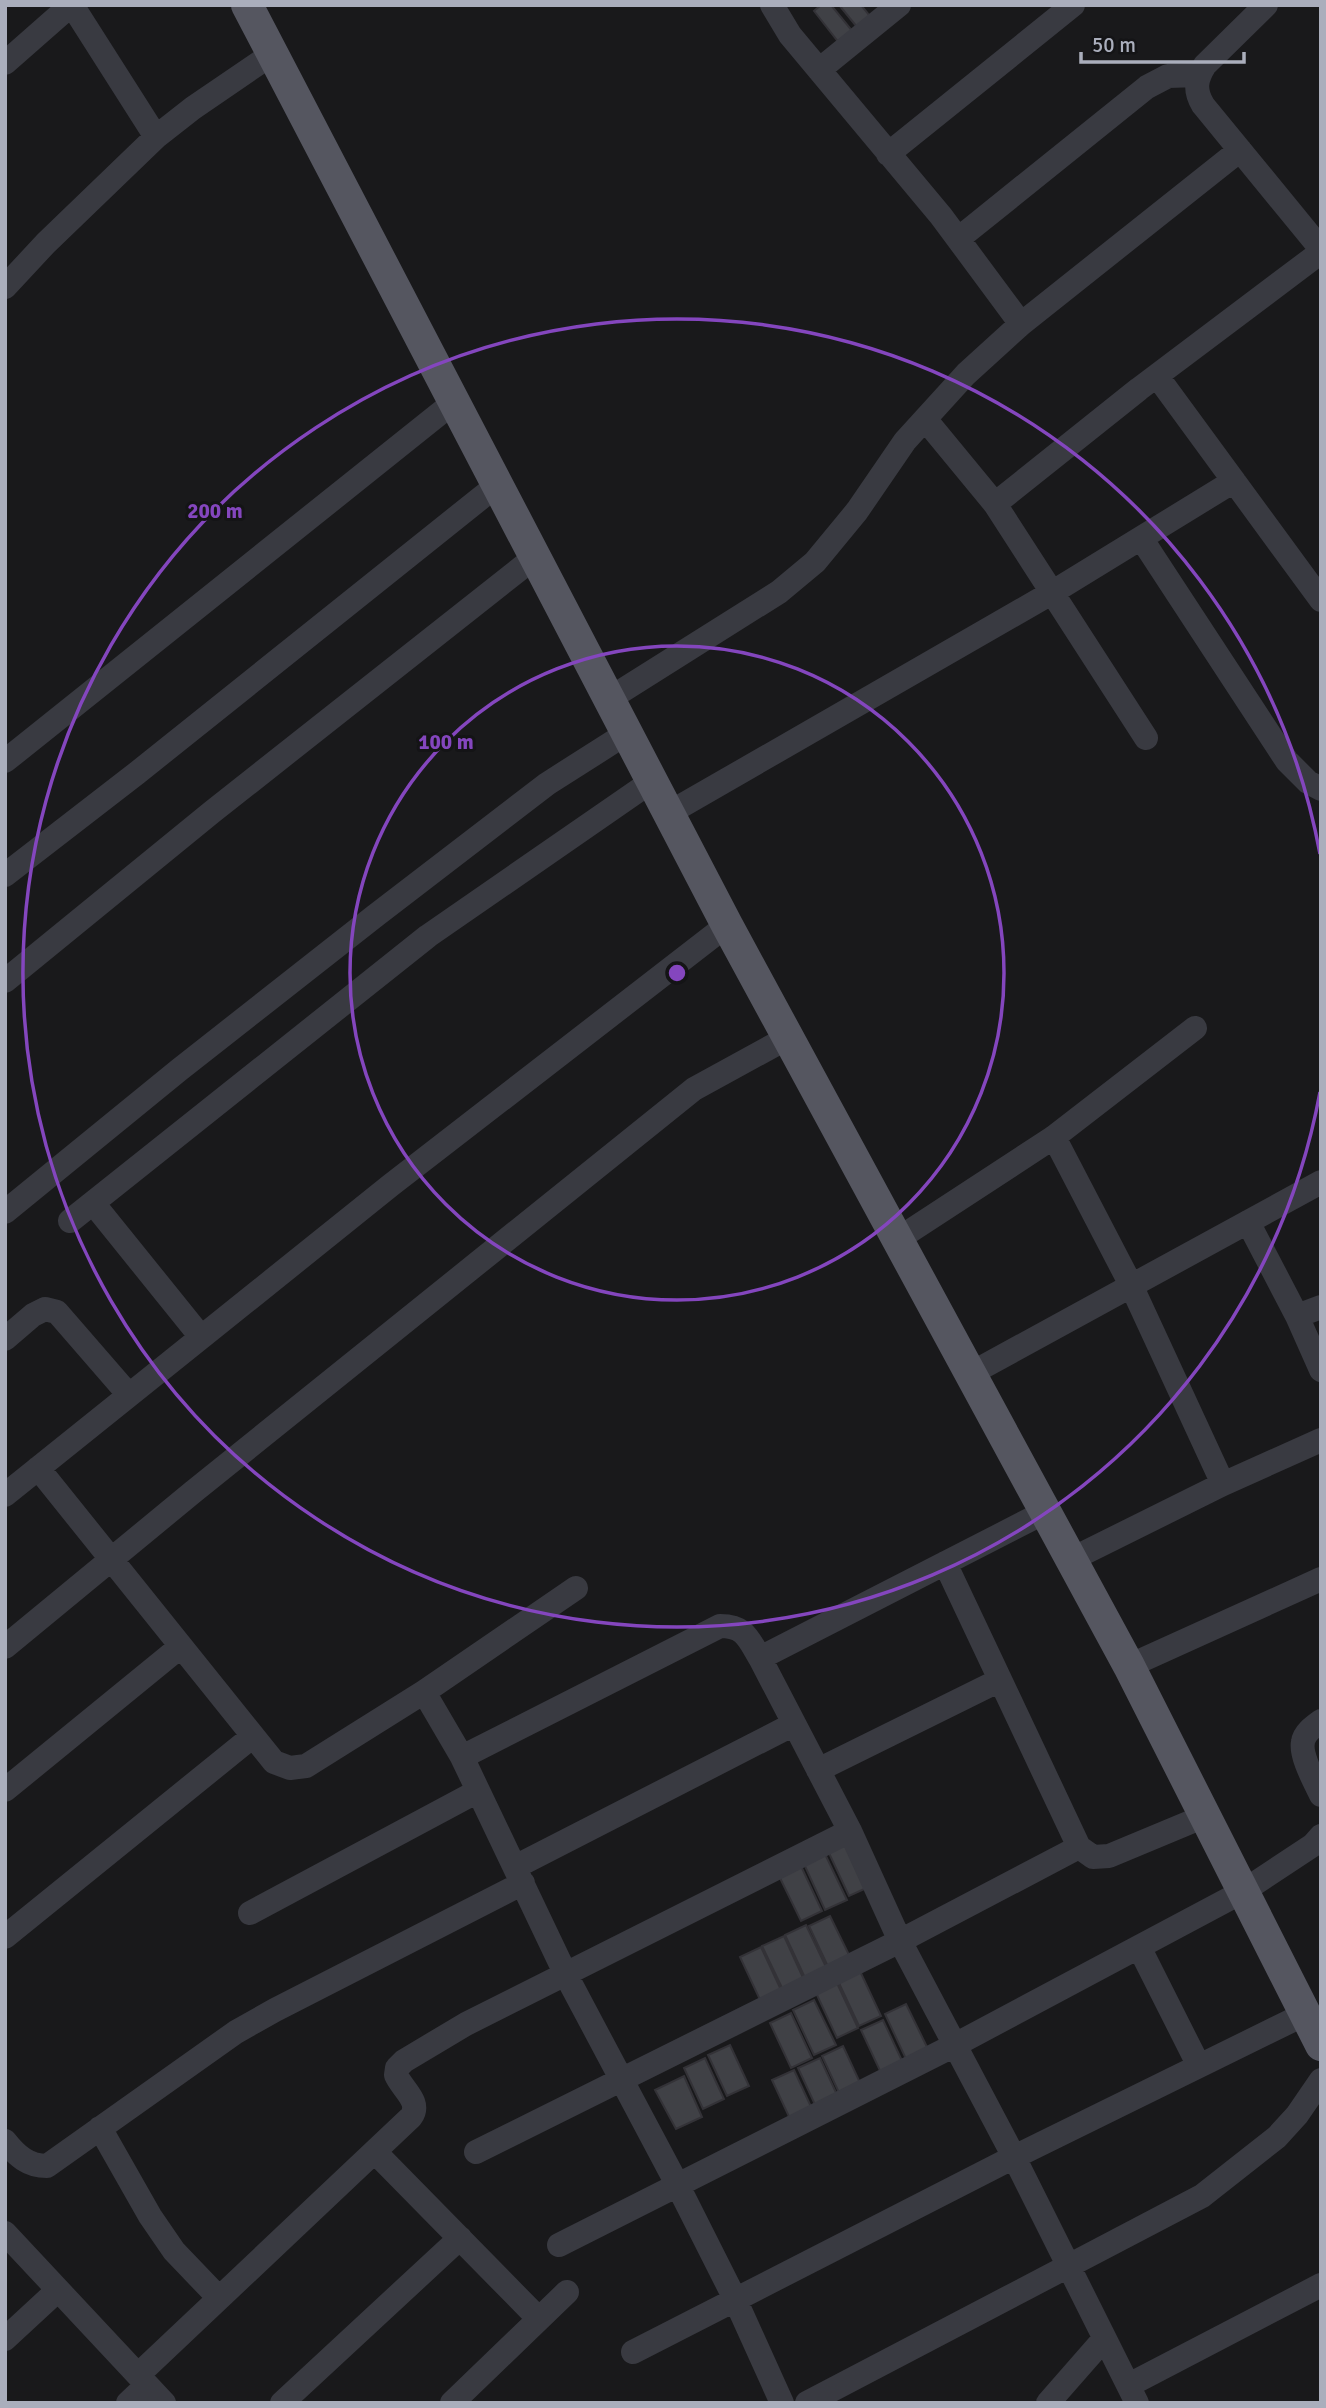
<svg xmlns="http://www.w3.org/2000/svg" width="1326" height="2408" viewBox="0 0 1326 2408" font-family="Signika,sans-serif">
<rect width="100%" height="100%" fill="#19191b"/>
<path fill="#404146" stroke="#333237" stroke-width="2" d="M 821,5 L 831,5 L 854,33 L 840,44 L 814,11 Z
M 839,5 L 861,5 L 870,16 L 857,27 Z
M 849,1841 L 871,1886 L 849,1896 L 828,1851 Z
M 825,1854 L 847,1900 L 825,1910 L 804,1864 Z
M 801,1866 L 822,1911 L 801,1921 L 779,1876 Z
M 830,1916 L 852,1961 L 830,1971 L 809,1926 Z
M 806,1925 L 828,1971 L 806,1980 L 785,1935 Z
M 784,1936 L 805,1982 L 784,1992 L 762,1946 Z
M 761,1947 L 782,1992 L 761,2002 L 740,1957 Z
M 860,1971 L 881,2016 L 859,2026 L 838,1981 Z
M 837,1983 L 858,2028 L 837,2038 L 816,1993 Z
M 814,2000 L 836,2045 L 814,2055 L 793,2010 Z
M 906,2004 L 928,2049 L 906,2059 L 885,2014 Z
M 791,2013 L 812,2058 L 791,2068 L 770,2023 Z
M 883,2020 L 904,2065 L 882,2075 L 861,2030 Z
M 730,2045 L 749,2086 L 727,2096 L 708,2055 Z
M 843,2046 L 862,2087 L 841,2097 L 822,2056 Z
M 705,2058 L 724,2099 L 703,2109 L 684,2068 Z
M 820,2058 L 839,2099 L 817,2109 L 798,2068 Z
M 794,2070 L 813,2111 L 791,2121 L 772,2080 Z
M 684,2076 L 702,2117 L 676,2129 L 655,2090 Z"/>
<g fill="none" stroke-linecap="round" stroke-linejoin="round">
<path stroke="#393a41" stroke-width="24" d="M 72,5 L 156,137
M 772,5 L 790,35 L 941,216 L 1021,324
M 1266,5 L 1205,65 C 1196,79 1194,90 1203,105 L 1321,249
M 5,63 L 71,5
M 819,70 L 899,5
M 888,154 L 1073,5
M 958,239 L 1147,87 L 1168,76 L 1199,75
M 5,287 L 46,243 L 156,137 L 193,108 L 272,54
M 1157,376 L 1321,600
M 925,419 L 995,504 L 1146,738
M 995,504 L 1139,389 L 1321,252
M 1141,538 L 1287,761 L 1308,782 L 1321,789
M 609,699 L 779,592 L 815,562 L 857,511 L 905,441 L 966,374 L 1021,324 L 1240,150
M 5,761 L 454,402
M 669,813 L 1053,592 L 1234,481
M 5,875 L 137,773 L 497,485
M 5,981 L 212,812 L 535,557
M 1054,1137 L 1131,1285 L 1223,1484
M 93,1203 L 201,1337
M 5,1212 L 179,1070 L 375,916 L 547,784 L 627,733
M 70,1221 L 428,936 L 652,781
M 1248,1222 L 1297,1316 L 1321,1370
M 898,1239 L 1054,1137 L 1195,1028
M 1297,1316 L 1321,1307
M 5,1339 L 33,1315 L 45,1309 L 57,1312 L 129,1395
M 970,1374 L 1321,1182
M 38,1468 L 274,1762 L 290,1768 L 306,1766 L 424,1692 L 576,1588
M 5,1495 L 391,1185 L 727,925
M 1070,1560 L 1223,1484 L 1321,1440
M 945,1563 L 1079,1847 L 1093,1857 L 1109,1856 L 1205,1816
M 5,1647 L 193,1492 L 694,1089 L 789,1037
M 760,1658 L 1045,1512
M 1129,1666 L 1321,1579
M 424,1692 L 462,1757 L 566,1975 L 677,2184 L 735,2299 L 782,2403
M 1321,1721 C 1314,1726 1304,1733 1303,1742 C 1300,1756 1315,1782 1321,1795
M 462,1757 L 720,1626 C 745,1626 748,1638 760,1658 L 850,1831 L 900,1941 L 1014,2157 L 1137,2403
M 818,1770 L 1000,1680
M 5,1790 L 180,1647
M 515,1867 L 794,1724
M 250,1913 L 478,1791
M 5,1937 L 253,1736
M 1139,1947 L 1199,2066
M 100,2128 L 150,2216 L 174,2251 L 219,2298
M 5,2141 C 17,2156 28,2166 47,2166 L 236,2032 L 275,2010 L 523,1883
M 375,2152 L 539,2319
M 476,2152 L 900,1941 L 1079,1847
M 5,2233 L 164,2403
M 559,2245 L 953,2046 L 1242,1892 L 1313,1845 L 1321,1836
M 5,2339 L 58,2290
M 633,2352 L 1014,2157 L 1305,2014
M 138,2375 L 411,2117 C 422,2102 402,2089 396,2075 L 397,2068 L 404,2061 L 466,2024 L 850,1831
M 1129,2385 L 1321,2285
M 128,2403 L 147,2385
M 282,2403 L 460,2238
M 452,2403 L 567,2292
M 807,2403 L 1202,2196 L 1277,2137 L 1297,2115 L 1321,2080
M 1048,2403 L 1104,2339"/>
<path stroke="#555660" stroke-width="32" d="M 247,5 L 727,925 L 1129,1666 L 1321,2045"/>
</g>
<g fill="none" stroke="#8446be" stroke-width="3.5">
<circle cx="677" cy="973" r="327"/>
<path d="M1320 1092A654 654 0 1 1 1320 854"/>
</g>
<circle cx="677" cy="973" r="10" fill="#8446be" stroke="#141416" stroke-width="3.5"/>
<g font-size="21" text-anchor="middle" font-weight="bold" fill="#8446be" stroke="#141416" stroke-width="6" stroke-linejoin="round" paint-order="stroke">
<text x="215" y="518">200 m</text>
<text x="446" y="749">100 m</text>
</g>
<rect width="1326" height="2408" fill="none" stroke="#aaaebc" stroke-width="14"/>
<path d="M1081 52v10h163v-10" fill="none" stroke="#aaaebc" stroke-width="3.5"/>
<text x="1092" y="52" font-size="21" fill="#aaaebc" stroke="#141416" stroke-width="5" paint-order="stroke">50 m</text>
</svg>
